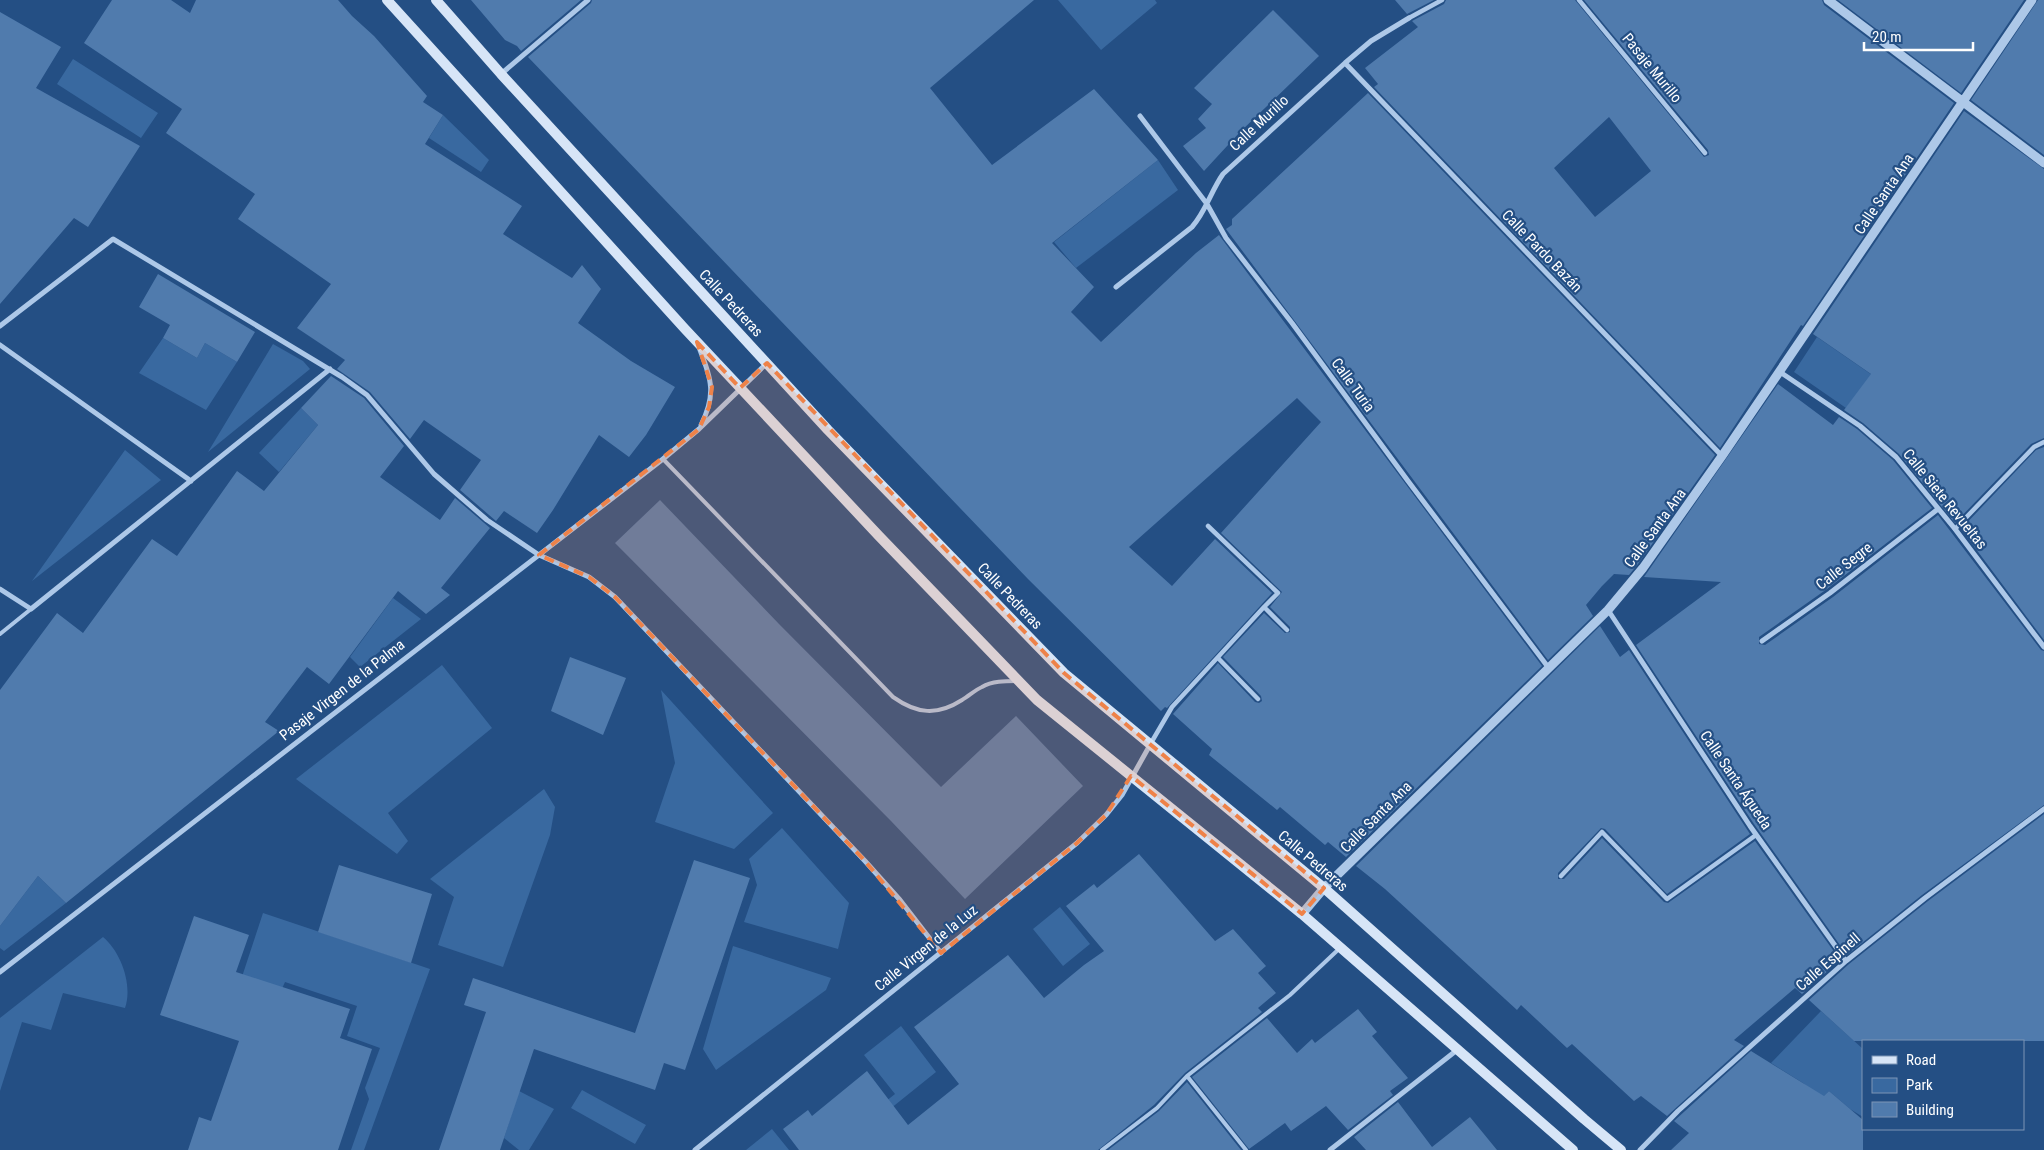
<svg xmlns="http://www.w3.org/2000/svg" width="2044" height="1150" viewBox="0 0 2044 1150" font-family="'Roboto Condensed',sans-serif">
<rect width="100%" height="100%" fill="#244f84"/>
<path fill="#3969a0" d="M 1058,0 L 1155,0 L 1157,3 L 1101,50 Z
M 73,59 L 158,113 L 141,138 L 57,84 Z
M 443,115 L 489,160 L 481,172 L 429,138 Z
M 1158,160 L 1178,190 L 1076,268 L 1054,242 Z
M 1817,337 L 1875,377 L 1846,408 L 1794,372 Z
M 163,338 L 197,358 L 205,343 L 237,362 L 206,410 L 139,373 Z
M 273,344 L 303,361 L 310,369 L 208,452 Z
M 301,408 L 318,425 L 279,472 L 259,453 Z
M 125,450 L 161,480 L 32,581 Z
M 393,598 L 421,619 L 360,667 L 350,657 Z
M 442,665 L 492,728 L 388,813 L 408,841 L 397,854 L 296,779 Z
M 661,690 L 773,813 L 734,849 L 655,822 L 675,763 Z
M 544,789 L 555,807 L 550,835 L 503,967 L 438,945 L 454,897 L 430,879 Z
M 782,828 L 849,903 L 838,949 L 744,922 L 757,885 L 749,859 Z
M 38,876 L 66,903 L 4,951 L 0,948 L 0,926 Z
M 1060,907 L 1090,944 L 1063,966 L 1033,929 Z
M 263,913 L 430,969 L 364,1150 L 351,1150 L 369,1099 L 365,1088 L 380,1048 L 347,1036 L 357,1006 L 285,982 L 271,1013 L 234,1001 Z
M 103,937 C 121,952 133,985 125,1008 L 63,993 L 51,1030 L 22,1022 L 0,1091 L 0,1018 Z
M 733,946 L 831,978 L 826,990 L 716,1070 L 703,1049 Z
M 1821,1011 L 1863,1049 L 1863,1117 L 1850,1109 L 1829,1091 L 1822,1099 L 1803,1083 L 1771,1063 Z
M 901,1026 L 936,1072 L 890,1109 L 885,1102 L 895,1094 L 864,1055 Z
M 582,1090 L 646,1125 L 635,1144 L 571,1108 Z
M 519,1091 L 554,1109 L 529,1150 L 519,1150 L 504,1138 Z
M 772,1129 L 789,1150 L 746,1150 Z"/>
<path fill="#507bad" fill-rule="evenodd" d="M 112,0 L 171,0 L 190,13 L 196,0 L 338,0 L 352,16 L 374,36 L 427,96 L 423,102 L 443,115 L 425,144 L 522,206 L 503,234 L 572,278 L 582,265 L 601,289 L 578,323 L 631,361 L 675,387 L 646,435 L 629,457 L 599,435 L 553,510 L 537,533 L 504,511 L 496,521 L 460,490 L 481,460 L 424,420 L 410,439 L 370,392 L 337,369 L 345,360 L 297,328 L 331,284 L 238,219 L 255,194 L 166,133 L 182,109 L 84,43 Z
M 471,0 L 581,0 L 521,51 L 517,46 L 505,40 Z
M 592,0 L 1034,0 L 930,88 L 992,165 L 1094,89 L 1158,160 L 1052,243 L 1094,287 L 1071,312 L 1101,342 L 1196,253 L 1219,235 L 1542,666 L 1346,857 L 1328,842 L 1325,845 L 1280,807 L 1277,810 L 1209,755 L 1212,749 L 1173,714 L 1218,663 L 1255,702 L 1259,703 L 1262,701 L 1261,696 L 1223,657 L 1264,613 L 1285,633 L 1290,632 L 1290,627 L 1270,607 L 1282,592 L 1221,533 L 1321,422 L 1297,398 L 1129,547 L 1172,586 L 1215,539 L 1272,593 L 1167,708 L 1165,707 L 1161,711 L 1028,579 L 528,57 L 591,3 Z
M 1395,0 L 1434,0 L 1407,14 Z
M 1446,0 L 1575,0 L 1704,157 L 1709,155 L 1708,150 L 1584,0 L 1822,0 L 1824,5 L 1954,103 L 1803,326 L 1801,325 L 1720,448 L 1374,87 L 1378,84 L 1365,68 L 1418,27 L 1412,21 L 1444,4 ZM 1609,117 L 1651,171 L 1595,217 L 1554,168 Z
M 1838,0 L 2024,0 L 1961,93 Z
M 2038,0 L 2044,0 L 2044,155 L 1971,100 Z
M 1273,10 L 1319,56 L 1240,132 L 1204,171 L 1183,146 L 1206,128 L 1198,119 L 1212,104 L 1194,88 Z
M 0,12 L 61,47 L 36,88 L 140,146 L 88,227 L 74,218 L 0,304 Z
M 1368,93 L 1715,455 L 1638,564 L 1629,575 L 1614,574 L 1602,586 L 1586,605 L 1593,616 L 1548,660 L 1226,229 L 1232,225 L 1232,219 Z
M 1964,111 L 2044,169 L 2044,438 L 2031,444 L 1955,523 L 1899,454 L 1863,423 L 1844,410 L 1871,374 L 1813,334 Z
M 158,274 L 255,332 L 237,362 L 205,343 L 197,358 L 163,338 L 170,325 L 139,307 Z
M 331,376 L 364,398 L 404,446 L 380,477 L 440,520 L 455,498 L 490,528 L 441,588 L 450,595 L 426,614 L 398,591 L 329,684 L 307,667 L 265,722 L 279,731 L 66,903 L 38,876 L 0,926 L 0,690 L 57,613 L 83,633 L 152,539 L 177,556 L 237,471 L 264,491 L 318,425 L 301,408 Z
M 1778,384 L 1833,425 L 1839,417 L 1857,429 L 1893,460 L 1932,508 L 1827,589 L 1759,637 L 1759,644 L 1765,645 L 1833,597 L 1938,515 L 2041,650 L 2044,651 L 2044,805 L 1922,895 L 1847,955 L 1754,824 L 1636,645 L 1721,582 L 1644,577 Z
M 2044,447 L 2044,640 L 1961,529 L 2036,450 Z
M 660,500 L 779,624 L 941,787 L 1016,716 L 1083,786 L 965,899 L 891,821 L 615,543 Z
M 1600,626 L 1620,657 L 1629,650 L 1750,834 L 1667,894 L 1605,829 L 1601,828 L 1558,873 L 1558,879 L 1564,879 L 1602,838 L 1664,902 L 1668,903 L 1755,841 L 1840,960 L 1802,994 L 1795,988 L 1734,1040 L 1744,1046 L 1667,1116 L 1641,1096 L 1634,1101 L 1572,1044 L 1567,1048 L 1521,1005 L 1517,1010 L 1385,889 L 1356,866 Z
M 570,657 L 626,678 L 603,735 L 551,711 Z
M 2044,814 L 2044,1041 L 1854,1041 L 1809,1000 L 1849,964 L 1928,901 Z
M 1139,854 L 1215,941 L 1233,929 L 1266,966 L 1258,973 L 1276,993 L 1258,1008 L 1262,1012 L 1185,1073 L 1154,1105 L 1098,1150 L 799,1150 L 783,1129 L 808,1110 L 812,1116 L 867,1071 L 908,1125 L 959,1084 L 914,1027 L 1008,955 L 1044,998 L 1084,965 L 1104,951 L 1066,906 L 1094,884 L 1097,888 Z
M 694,860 L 750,878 L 685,1070 L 664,1063 L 655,1090 L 534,1049 L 500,1150 L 439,1150 L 486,1012 L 464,1005 L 473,978 L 635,1033 Z
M 339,865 L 432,894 L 411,963 L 318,932 Z
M 194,916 L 249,935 L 236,972 L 350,1009 L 340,1038 L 372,1049 L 338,1150 L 188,1150 L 199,1117 L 211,1121 L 239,1041 L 160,1015 Z
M 1358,1009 L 1377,1032 L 1372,1036 L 1408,1078 L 1390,1091 L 1393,1095 L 1348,1130 L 1326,1106 L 1291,1131 L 1285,1123 L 1249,1149 L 1192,1077 L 1267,1018 L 1297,1053 L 1312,1039 L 1315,1043 Z
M 1751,1051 L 1824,1096 L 1829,1091 L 1863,1120 L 1863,1150 L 1671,1150 L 1689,1133 L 1674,1121 Z
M 1187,1082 L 1241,1150 L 1108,1150 L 1159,1111 Z
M 1398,1102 L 1432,1147 L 1470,1117 L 1497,1150 L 1366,1150 L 1354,1137 Z"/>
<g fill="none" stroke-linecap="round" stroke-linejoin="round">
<path stroke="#adc8e8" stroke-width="4" d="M 663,459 L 893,697 C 917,714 937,716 962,700 C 969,696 975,690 982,687 C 992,681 1005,681 1017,681
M 0,634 L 31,609
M 1187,1076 L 1246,1150
M 1102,1150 L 1157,1108 L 1187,1076 L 1290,995 L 1340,948"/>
<path stroke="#adc8e8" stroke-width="4.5" d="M 1579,0 L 1705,153
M 1409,18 L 1442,0
M 1208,526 L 1278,593 L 1264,607 L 1287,630
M 1955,529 L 2034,447 L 2044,442
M 1218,658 L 1258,699
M 1151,743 L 1172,707 L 1264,607
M 1561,876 L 1602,832 L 1667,899 L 1756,835"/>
<path stroke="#adc8e8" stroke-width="5" d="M 1345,63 L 1722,456
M 501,74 L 588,0
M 1140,116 L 1207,204 L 1226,238 L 1292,323 L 1408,481 L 1548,667
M 1116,287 L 1192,227 C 1206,211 1211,191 1223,174 L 1345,63 L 1371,41 L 1409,18
M 0,326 L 113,239 L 342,377 L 367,395 L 434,474 L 487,520 L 539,555 L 589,577 L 615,597 L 865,861 L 900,900 L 941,953
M 0,345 L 191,481
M 700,350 C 712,380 716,395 701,425
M 1780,372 L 1860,426 L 1896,457 L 1955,529 L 2044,647
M 0,589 L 31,609 L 330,369
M 1608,610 L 1750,826 L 1846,961
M 1762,641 L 1830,593 L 1938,509
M 0,972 L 663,459 L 699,429 L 767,363
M 695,1150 L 1077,843 L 1106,815 L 1122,795 L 1150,745
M 1330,1150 L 1457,1050
M 1640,1150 L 1678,1111 L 1846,961 L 1925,898 L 2044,809"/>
<path stroke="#adc8e8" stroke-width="9" d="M 1828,0 L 2044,163
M 1302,914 L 1324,888 L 1608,610 L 1643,568 L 1722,456 L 2032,0"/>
<path stroke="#d7e5f7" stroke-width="10" d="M 387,0 L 685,329 L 879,536 L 1037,700 L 1302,914 L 1573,1150
M 436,0 L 501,74 L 828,430 L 1064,673 L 1324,888 L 1584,1119 L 1621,1150"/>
</g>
<path fill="#ee8249" fill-opacity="0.2" stroke="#ee8249" stroke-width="4" stroke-dasharray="10 6" stroke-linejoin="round" d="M 697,342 L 740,388 L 767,363 L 1064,673 L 1324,888 L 1302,914 L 1131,776 L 1106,815 L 1077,843 L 941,953 L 865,861 L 615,597 L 589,577 L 539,555 L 699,429 L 709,407 L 712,387 Z"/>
<g text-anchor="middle" stroke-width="4.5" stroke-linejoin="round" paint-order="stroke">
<g font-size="15" fill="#fff" stroke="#244f84">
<text transform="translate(1652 68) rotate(51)" y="5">Pasaje Murillo</text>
<text transform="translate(1259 123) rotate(-43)" y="5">Calle Murillo</text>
<text transform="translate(1884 194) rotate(-56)" y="5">Calle Santa Ana</text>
<text transform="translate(1542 251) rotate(46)" y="5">Calle Pardo Bazán</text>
<text transform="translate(731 303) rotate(47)" y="5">Calle Pedreras</text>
<text transform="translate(1353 385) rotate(54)" y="5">Calle Turia</text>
<text transform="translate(1945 499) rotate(51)" y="5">Calle Siete Revueltas</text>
<text transform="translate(1655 528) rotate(-54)" y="5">Calle Santa Ana</text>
<text transform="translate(1844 566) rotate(-38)" y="5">Calle Segre</text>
<text transform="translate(1010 596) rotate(46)" y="5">Calle Pedreras</text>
<text transform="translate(342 690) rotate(-38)" y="5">Pasaje Virgen de la Palma</text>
<text transform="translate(1736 780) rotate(56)" y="5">Calle Santa Águeda</text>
<text transform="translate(1376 817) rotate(-45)" y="5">Calle Santa Ana</text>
<text transform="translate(1313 861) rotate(40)" y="5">Calle Pedreras</text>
<text transform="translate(926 948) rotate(-39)" y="5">Calle Virgen de la Luz</text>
<text transform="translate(1828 962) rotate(-41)" y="5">Calle Espinell</text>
</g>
</g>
<rect x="1862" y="1040" width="162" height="90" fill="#244f84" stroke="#7c95b5"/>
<rect x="1872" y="1056" width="25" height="8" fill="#d7e5f7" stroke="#7c95b5"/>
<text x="1906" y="1065" font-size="15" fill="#ffffff">Road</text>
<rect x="1872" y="1078" width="25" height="15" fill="#3969a0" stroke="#7c95b5"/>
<text x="1906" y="1090" font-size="15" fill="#ffffff">Park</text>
<rect x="1872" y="1102" width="25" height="15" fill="#507bad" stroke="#7c95b5"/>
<text x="1906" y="1115" font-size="15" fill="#ffffff">Building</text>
<path d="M1864 42v8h109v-8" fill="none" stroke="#ffffff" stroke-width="2.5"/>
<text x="1872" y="42" font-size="15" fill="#ffffff" stroke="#244f84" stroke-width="4" paint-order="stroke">20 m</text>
</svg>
